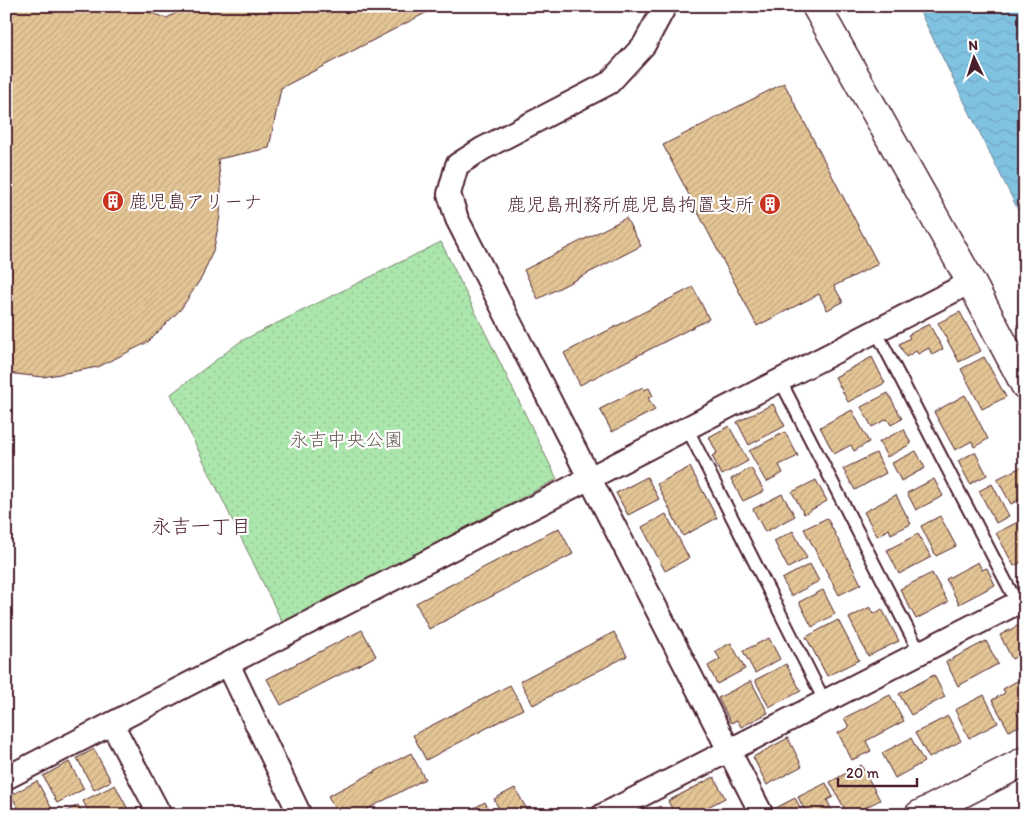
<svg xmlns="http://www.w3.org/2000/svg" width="1031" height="821" viewBox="0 0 1031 821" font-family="Itim,'Klee One',sans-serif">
<defs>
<pattern id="park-dots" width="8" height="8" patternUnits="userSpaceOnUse" patternTransform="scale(1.25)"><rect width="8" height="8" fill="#abe6ac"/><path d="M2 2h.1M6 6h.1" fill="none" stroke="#95c594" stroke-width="1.8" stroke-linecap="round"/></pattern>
<pattern id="water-waves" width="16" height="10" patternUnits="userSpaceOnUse" patternTransform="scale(1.25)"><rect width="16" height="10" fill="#80c3e1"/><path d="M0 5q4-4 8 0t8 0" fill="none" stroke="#70a7c1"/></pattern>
<pattern id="building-hatch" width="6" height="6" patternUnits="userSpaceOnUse" patternTransform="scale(1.25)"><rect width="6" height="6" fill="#e3c596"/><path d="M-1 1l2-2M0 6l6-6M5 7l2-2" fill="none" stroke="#c4a981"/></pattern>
</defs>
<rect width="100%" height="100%" fill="#fff"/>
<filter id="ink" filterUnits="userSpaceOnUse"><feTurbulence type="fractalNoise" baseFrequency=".02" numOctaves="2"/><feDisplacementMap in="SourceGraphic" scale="10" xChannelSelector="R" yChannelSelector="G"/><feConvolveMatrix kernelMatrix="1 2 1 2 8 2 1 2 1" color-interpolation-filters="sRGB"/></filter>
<g filter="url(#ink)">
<path fill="url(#park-dots)" stroke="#7a826c" d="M 441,242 L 557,479 L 283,624 L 171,394 L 241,341 Z"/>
<path fill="url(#water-waves)" stroke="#6a8198" d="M 917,6 L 1025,6 L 1025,224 Z"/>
<path fill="url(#building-hatch)" stroke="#4a1f2b" d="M 6,6 L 130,6 L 167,18 L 188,6 L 439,6 L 281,88 L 269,148 L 218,159 L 221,186 L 220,216 L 214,248 L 202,277 L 181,309 L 148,342 L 98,367 L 43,377 L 6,373 Z
M 784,83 L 878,264 L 834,286 L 843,302 L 827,310 L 819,294 L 757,326 L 663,145 Z
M 626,218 L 641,246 L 538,299 L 524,270 Z
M 693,287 L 709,319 L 580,385 L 564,353 Z
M 960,312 L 981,351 L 959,362 L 938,323 Z
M 929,324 L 943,349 L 932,355 L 929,348 L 918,354 L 916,351 L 906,357 L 899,344 L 910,338 L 908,335 Z
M 872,357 L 885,383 L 848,402 L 835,377 Z
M 984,357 L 1006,397 L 982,409 L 961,369 Z
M 643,387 L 644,390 L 649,388 L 653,396 L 648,398 L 655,410 L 612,432 L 600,409 Z
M 888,393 L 902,419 L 891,425 L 887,419 L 872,427 L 861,407 Z
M 965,395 L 988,439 L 974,447 L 972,441 L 955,450 L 934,412 Z
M 773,404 L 785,426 L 749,445 L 737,422 Z
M 852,410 L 869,442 L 854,451 L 851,445 L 834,454 L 820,427 Z
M 729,426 L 748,461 L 722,475 L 712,456 L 717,453 L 709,437 Z
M 904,429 L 911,444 L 887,457 L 879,442 Z
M 785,432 L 798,456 L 779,465 L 783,473 L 766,482 L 749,451 Z
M 916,451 L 925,468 L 901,481 L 892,463 Z
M 975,452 L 987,475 L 970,484 L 958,461 Z
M 876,453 L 886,473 L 855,490 L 843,469 Z
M 1025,465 L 1025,497 L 1011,504 L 997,479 Z
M 690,467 L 717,518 L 683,536 L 657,484 Z
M 751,468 L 764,491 L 743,501 L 731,479 Z
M 647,477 L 659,499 L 628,515 L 616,493 Z
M 934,479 L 943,496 L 916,510 L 907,493 Z
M 816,480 L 827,501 L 804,514 L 792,492 Z
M 992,484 L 1009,516 L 996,523 L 979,491 Z
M 782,494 L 795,516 L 765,532 L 753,509 Z
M 896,495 L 911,524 L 891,534 L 889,529 L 877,536 L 864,512 Z
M 666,514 L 689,558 L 665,571 L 642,527 Z
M 940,516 L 956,546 L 936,556 L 921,526 Z
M 827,518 L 861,584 L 839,595 L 804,529 Z
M 1020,521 L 1025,529 L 1025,560 L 1014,566 L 996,533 Z
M 559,528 L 573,554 L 429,629 L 416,603 Z
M 793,531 L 807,558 L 788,568 L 774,541 Z
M 918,534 L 931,557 L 899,574 L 887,550 Z
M 978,562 L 982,570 L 987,568 L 995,585 L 959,604 L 946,579 Z
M 810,564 L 819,581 L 791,596 L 782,579 Z
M 932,573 L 948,602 L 916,619 L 900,589 Z
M 823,590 L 835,614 L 812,627 L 799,602 Z
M 870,607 L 874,614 L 882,609 L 899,641 L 868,656 L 849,618 Z
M 838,620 L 859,660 L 827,676 L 806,637 Z
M 1025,622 L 1025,652 L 1012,659 L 1000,635 Z
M 362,630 L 376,656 L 281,705 L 267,679 Z
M 614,632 L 627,656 L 533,705 L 520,681 Z
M 769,638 L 780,659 L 755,673 L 743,651 Z
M 986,641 L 998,664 L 958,686 L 946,662 Z
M 731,643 L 745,669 L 717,684 L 708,666 L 720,659 L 715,651 Z
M 786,664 L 801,691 L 769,707 L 755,680 Z
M 934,675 L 945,697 L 911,715 L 899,694 Z
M 751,681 L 768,713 L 741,727 L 737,720 L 731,723 L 718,698 Z
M 1017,681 L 1025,697 L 1025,707 L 1016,711 L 1023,724 L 1009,731 L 992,700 L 1005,693 L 1003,689 Z
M 510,685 L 523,709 L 426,760 L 413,735 Z
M 890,695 L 904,721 L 866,741 L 871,751 L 852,760 L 838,733 L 849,727 L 844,718 Z
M 984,695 L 998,723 L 969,738 L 955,710 Z
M 948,716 L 961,741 L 929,758 L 915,733 Z
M 788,738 L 802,766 L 767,785 L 753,757 Z
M 911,738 L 924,762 L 895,778 L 882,753 Z
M 94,749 L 111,781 L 94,790 L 77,758 Z
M 411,753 L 425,779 L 356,815 L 338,815 L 328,796 Z
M 69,762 L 84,789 L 57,803 L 43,776 Z
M 861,765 L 880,800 L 851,815 L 848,815 L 830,782 Z
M 714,777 L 725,798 L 693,815 L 675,815 L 668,801 Z
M 37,781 L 52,809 L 40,815 L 22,815 L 11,795 Z
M 826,783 L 833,797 L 827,800 L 834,815 L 807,815 L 798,797 Z
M 115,785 L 131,815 L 90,815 L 83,801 Z
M 515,788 L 530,815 L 502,815 L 494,799 Z
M 795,798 L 804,815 L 777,815 L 774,809 Z
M 485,802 L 491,815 L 461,815 Z
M 78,805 L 83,815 L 60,815 Z
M 660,806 L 665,815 L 643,815 Z"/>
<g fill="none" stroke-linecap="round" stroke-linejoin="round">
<g stroke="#4a1f2b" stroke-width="15">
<path id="lane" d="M 876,331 L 1017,603
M 780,380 L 920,653
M 687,428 L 825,702"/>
</g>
<g stroke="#4a1f2b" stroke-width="26">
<path id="street" d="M 665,6 L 644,45 L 609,83 L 482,149 L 457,165 L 449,194 L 457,219 L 762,815
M 228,664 L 300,815
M 112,724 L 160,815
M 6,778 L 971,282
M 603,815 L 1025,599"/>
</g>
<g stroke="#4a1f2b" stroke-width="31">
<path id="secondary" d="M 816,6 L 971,282 L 1025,385
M 919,815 L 1025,761"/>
</g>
<use href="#lane" stroke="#fff" stroke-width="11"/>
<use href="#street" stroke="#fff" stroke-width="22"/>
<use href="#secondary" stroke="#fff" stroke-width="28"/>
</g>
</g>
<defs>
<g id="building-disc" transform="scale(1.125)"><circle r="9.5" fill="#c8321e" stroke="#fff"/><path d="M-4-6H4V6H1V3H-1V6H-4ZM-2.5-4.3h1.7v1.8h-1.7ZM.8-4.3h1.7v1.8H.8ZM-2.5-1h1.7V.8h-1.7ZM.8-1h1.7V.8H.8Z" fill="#fff"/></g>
</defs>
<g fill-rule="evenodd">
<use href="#building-disc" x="113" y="201"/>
<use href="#building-disc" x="770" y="204"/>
</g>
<g text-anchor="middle" stroke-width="4.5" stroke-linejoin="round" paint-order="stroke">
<g font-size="19" fill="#4a1f2b" stroke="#fff" text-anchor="start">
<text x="129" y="208">鹿児島アリーナ</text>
<text x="754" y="211" text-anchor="end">鹿児島刑務所鹿児島拘置支所</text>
</g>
<g font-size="19" fill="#675b52" stroke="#fff">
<text x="346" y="446">永吉中央公園</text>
</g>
<g font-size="20" fill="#4a1f2b" stroke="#fff">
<text x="201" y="533">永吉一丁目</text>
</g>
</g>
<rect width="1031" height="821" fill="none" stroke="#fff" stroke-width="25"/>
<rect x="12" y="12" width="1006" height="796" fill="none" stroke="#4a1f2b" stroke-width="2" filter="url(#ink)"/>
<g transform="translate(974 58) rotate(356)" stroke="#ffffff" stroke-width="4" paint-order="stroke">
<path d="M0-4L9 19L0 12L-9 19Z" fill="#4a1f2b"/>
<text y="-8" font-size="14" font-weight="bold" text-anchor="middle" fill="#4a1f2b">N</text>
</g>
<path d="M838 778v8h79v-8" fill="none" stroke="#4a1f2b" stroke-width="2.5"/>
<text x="846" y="778" font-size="15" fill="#4a1f2b" stroke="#ffffff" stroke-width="4" paint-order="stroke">20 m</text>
</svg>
